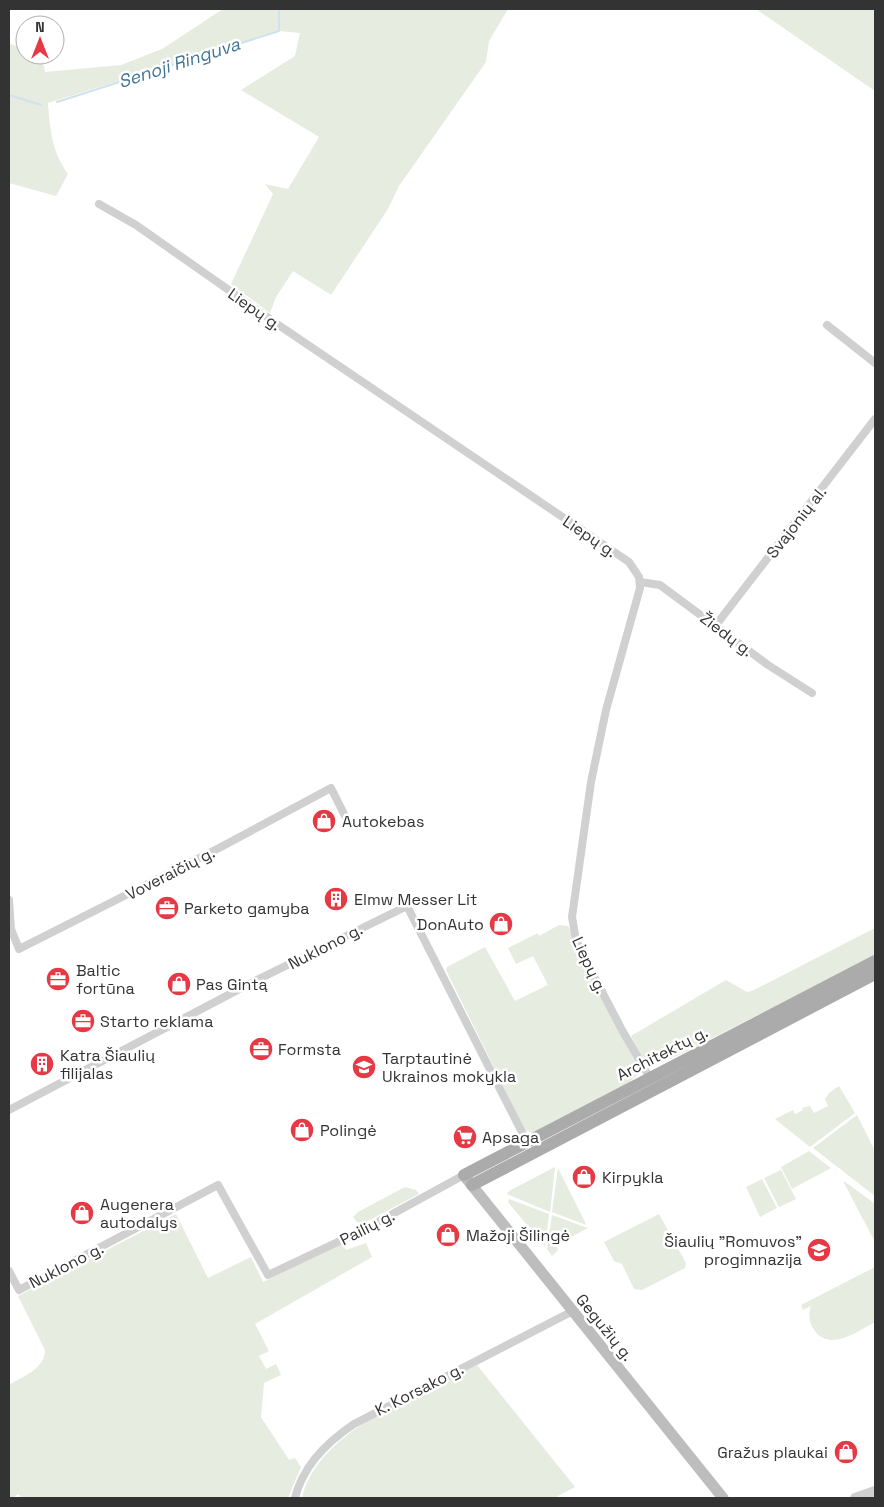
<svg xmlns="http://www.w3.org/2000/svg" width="884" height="1507" viewBox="0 0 884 1507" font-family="'Space Grotesk',sans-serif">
<rect width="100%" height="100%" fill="#fff"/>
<path fill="#e6ecdf" d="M 223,9 L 508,9 L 489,41 L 486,62 L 399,186 L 388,209 L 331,295 L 293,271 L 276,297 L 270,313 L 231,284 L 273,194 L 265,184 L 288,189 L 319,137 L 241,90 L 295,56 L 300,33 L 279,31 L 48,103 C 50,130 52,152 68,174 L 56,196 L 9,183 L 9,43 L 25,50 L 25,55 L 35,56 L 44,66 L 45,72 L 121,65 L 162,49 Z
M 756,9 L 875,9 L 875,91 Z
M 559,925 L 568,926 L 642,1071 L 625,1086 L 533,1133 L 525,1130 L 446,970 L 447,967 L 485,947 L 515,1001 L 548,985 L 533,956 L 516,964 L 508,948 L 538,933 L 539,936 Z
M 875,928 L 875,955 L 683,1053 L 651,1067 L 643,1061 L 631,1036 L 726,980 L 747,992 L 752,991 Z
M 839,1086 L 855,1113 L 810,1147 L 775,1119 L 793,1110 L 795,1114 L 803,1110 L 802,1108 L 810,1106 L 814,1113 L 828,1106 L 825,1099 L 829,1093 Z
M 857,1115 L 875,1151 L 875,1196 L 813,1148 Z
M 809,1151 L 831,1168 L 792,1189 L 781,1167 Z
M 555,1167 L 550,1212 L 507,1194 L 509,1191 Z
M 558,1168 L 585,1222 L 586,1225 L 552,1212 Z
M 781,1170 L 796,1199 L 779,1207 L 764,1178 Z
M 762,1179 L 777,1208 L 760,1217 L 746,1187 Z
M 844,1181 L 875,1204 L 875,1242 L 844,1183 Z
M 405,1187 L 416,1190 L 419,1194 L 362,1224 L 357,1222 L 353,1217 L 358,1212 Z
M 509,1199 L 549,1214 L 545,1247 L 508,1202 Z
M 176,1214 L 208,1278 L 251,1257 L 263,1282 L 341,1244 L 346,1250 L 366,1243 L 372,1257 L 255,1324 L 269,1351 L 259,1356 L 266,1369 L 276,1364 L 281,1375 L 264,1383 L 261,1417 L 289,1460 L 295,1458 L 301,1467 L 288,1498 L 22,1498 L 18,1494 L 13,1498 L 9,1498 L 9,1385 C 23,1376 45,1369 45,1350 L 18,1296 Z
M 659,1214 L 686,1263 L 685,1268 L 642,1290 L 634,1289 L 622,1264 L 614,1261 L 604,1242 Z
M 552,1215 L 588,1228 L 556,1245 L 558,1250 L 552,1256 L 547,1249 Z
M 875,1267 L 875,1322 C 858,1331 828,1354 813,1328 C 809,1321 808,1313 811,1306 L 803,1310 L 801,1305 Z
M 477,1365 L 575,1487 L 554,1498 L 302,1498 C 317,1431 420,1393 477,1365 Z"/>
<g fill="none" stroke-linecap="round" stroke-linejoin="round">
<path stroke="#cfe2ee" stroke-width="2" d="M 9,95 L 41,105
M 57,102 L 279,31 L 279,9"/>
<path stroke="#d0d0d0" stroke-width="8" d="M 99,204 L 136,225 L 280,326 L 629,562 L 639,577 L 640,588 L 606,710 L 591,782 L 572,917 L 576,940 L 585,959 L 622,1030 L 650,1078
M 827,325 L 875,363
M 640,582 L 660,585 L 768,665 L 812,693
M 716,625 L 875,419
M 9,900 L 11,929 L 19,949 L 221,847 L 331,788 L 348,822
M 9,1110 L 253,982 L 407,906 L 527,1142
M 9,1271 L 19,1290 L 218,1185 L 268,1275 L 365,1229 L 464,1175
M 295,1498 C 303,1465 327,1442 354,1424 L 571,1312"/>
<path stroke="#d0d0d0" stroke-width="10" d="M 855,1498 L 875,1491"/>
<path stroke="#bdbdbd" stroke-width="11" d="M 466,1178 L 723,1498"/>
<path stroke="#ababab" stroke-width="12" d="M 464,1175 L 875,961
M 472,1185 L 875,974"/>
</g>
<defs>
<g id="shop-disc" transform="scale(1.25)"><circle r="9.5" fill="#e63946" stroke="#fff"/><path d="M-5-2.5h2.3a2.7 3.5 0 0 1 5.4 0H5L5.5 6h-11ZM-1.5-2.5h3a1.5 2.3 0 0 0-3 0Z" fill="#fff"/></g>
<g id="building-disc" transform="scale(1.25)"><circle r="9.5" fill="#e63946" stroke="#fff"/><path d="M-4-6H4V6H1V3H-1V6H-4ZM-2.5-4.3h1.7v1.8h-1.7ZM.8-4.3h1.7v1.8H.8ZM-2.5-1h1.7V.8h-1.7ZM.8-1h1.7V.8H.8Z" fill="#fff"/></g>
<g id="office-disc" transform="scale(1.25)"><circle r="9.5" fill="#e63946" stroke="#fff"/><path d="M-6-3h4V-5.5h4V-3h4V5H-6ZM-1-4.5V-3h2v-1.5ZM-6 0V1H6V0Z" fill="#fff"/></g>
<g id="school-disc" transform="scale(1.25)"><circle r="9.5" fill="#e63946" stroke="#fff"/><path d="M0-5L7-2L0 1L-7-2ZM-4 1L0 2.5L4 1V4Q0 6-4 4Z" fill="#fff"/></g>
<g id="supermarket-disc" transform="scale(1.25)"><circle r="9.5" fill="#e63946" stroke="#fff"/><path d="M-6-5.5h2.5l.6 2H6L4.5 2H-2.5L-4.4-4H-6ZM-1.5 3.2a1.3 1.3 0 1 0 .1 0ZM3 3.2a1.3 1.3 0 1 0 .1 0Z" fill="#fff"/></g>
</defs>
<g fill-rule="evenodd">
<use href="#shop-disc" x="324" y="821"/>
<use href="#building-disc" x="336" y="899"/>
<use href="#office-disc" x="167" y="908"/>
<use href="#shop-disc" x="501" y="924"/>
<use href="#office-disc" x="58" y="979"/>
<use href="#shop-disc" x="179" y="984"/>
<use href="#office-disc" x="83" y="1021"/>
<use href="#office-disc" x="261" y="1049"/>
<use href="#building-disc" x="42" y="1064"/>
<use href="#school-disc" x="364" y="1067"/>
<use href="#shop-disc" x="302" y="1130"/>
<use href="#supermarket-disc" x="465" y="1137"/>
<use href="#shop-disc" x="584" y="1177"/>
<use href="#shop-disc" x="82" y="1213"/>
<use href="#shop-disc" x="448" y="1235"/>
<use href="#school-disc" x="819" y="1250"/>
<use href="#shop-disc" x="846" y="1452"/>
</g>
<g text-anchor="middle" stroke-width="5" stroke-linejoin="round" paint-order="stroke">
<g font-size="16" fill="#333" stroke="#fff">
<text transform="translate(255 309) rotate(35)" y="6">Liepų g.</text>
<text transform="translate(796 522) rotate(-52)" y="6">Svajonių al.</text>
<text transform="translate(590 536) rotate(34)" y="6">Liepų g.</text>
<text transform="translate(727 634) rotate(37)" y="6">Žiedų g.</text>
<text transform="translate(170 873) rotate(-27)" y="6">Voveraičių g.</text>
<text transform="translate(325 946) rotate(-27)" y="6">Nuklono g.</text>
<text transform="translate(590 965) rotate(65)" y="6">Liepų g.</text>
<text transform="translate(662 1053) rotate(-27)" y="6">Architektų g.</text>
<text transform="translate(367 1227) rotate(-27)" y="6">Pailių g.</text>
<text transform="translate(66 1265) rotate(-27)" y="6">Nuklono g.</text>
<text transform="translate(605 1327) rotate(51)" y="6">Gegužių g.</text>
<text transform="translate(419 1389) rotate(-27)" y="6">K. Korsako g.</text>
</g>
<g font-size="16" fill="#333" stroke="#fff" text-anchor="start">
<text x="342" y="827">Autokebas</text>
<text x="354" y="905">Elmw Messer Lit</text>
<text x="184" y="914">Parketo gamyba</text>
<text x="484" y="930" text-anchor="end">DonAuto</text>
<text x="76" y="976">Baltic<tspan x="76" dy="18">fortūna</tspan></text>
<text x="196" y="990">Pas Gintą</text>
<text x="100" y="1027">Starto reklama</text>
<text x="278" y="1055">Formsta</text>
<text x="60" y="1061">Katra Šiaulių<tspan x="60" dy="18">filijalas</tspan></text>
<text x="382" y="1064">Tarptautinė<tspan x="382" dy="18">Ukrainos mokykla</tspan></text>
<text x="320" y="1136">Polingė</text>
<text x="482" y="1143">Apsaga</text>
<text x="602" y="1183">Kirpykla</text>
<text x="100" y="1210">Augenera<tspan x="100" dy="18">autodalys</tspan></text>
<text x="466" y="1241">Mažoji Šilingė</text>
<text x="802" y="1247" text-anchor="end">Šiaulių "Romuvos"<tspan x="802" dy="18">progimnazija</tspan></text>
<text x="828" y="1458" text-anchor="end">Gražus plaukai</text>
</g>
<g font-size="18" font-style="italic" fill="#3f7597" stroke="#fff">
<text transform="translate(179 63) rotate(-18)" y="6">Senoji Ringuva</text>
</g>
</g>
<rect width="884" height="1507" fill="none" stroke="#333333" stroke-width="20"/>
<g transform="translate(40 40)"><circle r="24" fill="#ffffff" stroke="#adadad"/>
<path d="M0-4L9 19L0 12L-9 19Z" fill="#e63946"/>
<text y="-8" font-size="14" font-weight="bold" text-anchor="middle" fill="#333333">N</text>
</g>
</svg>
